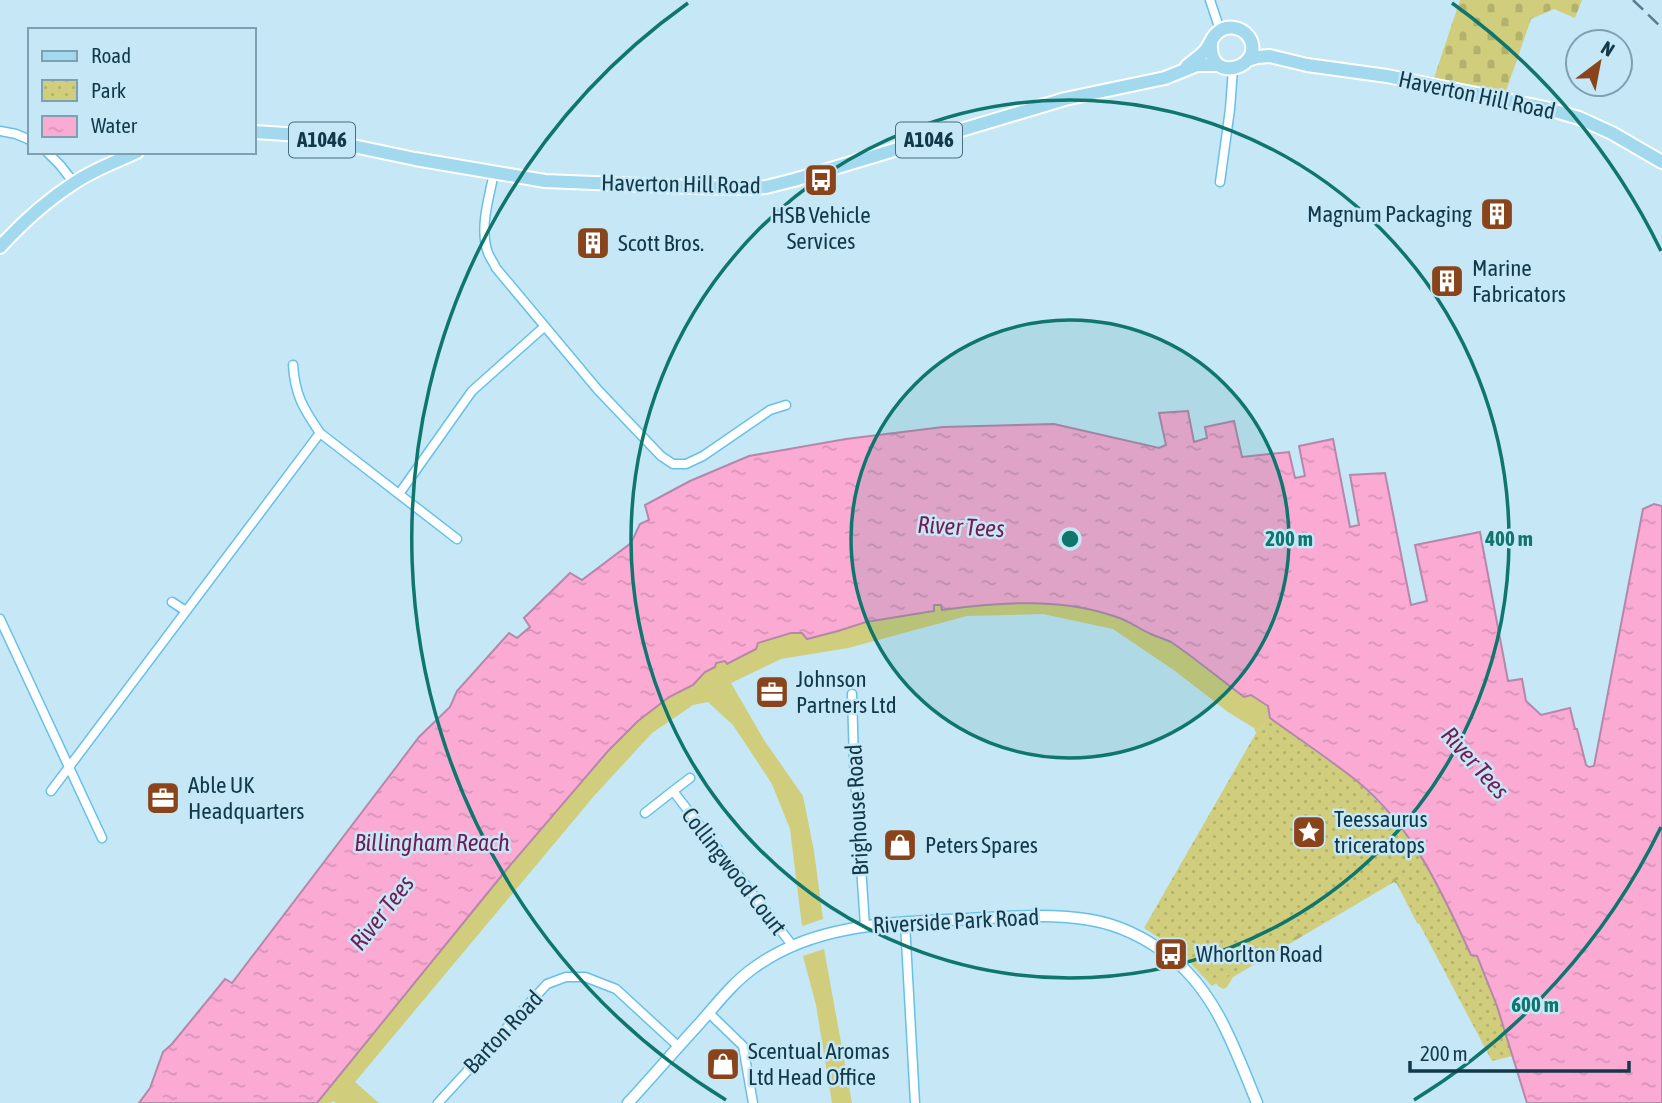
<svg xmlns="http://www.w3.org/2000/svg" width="1662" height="1103" viewBox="0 0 1662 1103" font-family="'Asap Condensed',sans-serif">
<defs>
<pattern id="forest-firs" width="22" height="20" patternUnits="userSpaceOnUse" patternTransform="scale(1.75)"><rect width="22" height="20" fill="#d0ce7c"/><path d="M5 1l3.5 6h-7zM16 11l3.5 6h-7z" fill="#b2b26d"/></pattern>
<pattern id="cemetery-stones" width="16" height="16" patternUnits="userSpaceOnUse" patternTransform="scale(1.75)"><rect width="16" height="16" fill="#d0ce7c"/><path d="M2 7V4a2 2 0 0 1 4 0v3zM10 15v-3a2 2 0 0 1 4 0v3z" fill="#b2b26d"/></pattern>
<pattern id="park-dots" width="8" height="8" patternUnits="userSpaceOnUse" patternTransform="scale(1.75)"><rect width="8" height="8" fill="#d0ce7c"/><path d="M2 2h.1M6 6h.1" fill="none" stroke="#b2b26d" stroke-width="1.8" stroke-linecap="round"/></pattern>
<pattern id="water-ripples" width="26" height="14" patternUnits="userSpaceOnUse" patternTransform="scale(1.75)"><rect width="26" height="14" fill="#fbaad3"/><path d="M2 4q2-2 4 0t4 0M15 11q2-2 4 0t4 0" fill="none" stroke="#d693b7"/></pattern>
</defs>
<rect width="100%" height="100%" fill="#c5e7f6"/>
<path fill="#d0ce7c" d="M 1039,603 L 1064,604 L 1091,609 L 1124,619 L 1151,634 L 1169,641 L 1244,697 L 1251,695 L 1268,706 L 1270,718 L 1256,733 L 1254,728 L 1228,712 L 1175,671 L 1113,629 L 1043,614 L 967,616 L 848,648 L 781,659 L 731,683 L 764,740 L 803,796 L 814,851 L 823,919 L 802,926 L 790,829 L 772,784 L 733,725 L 708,702 L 693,705 L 652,733 L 594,796 L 355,1082 L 379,1103 L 336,1103 L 333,1101 L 331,1103 L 318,1103 L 507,869 L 608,751 L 638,721 L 669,697 L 693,685 L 705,672 L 715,667 L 716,663 L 725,661 L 727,664 L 757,643 L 791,633 L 802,633 L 807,639 L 838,631 L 866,622 L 934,611 L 933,605 L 941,605 L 942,610 L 974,605 Z
M 824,949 L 852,1103 L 832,1103 L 816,1005 L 803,956 Z"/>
<path fill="url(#forest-firs)" d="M 1384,853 L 1421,925 L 1417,923 L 1397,884 L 1394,882 L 1233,977 L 1227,987 L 1223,989 L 1218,986 L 1215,981 Z"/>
<path fill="url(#cemetery-stones)" d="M 1460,0 L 1582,0 L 1575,18 L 1554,9 L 1531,19 L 1506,91 L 1434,78 Z"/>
<path fill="url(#park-dots)" d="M 1270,718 L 1358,782 L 1394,818 L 1407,835 L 1432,873 L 1476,956 L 1497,1006 L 1512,1056 L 1492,1061 L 1395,878 L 1212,986 L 1180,952 L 1144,928 L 1256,733 Z"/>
<path fill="url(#water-ripples)" stroke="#b588aa" stroke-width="2" d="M 1188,411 L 1194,442 L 1207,438 L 1205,427 L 1234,421 L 1242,457 L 1289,452 L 1295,478 L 1305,476 L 1299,446 L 1333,439 L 1350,527 L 1359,525 L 1350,475 L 1385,473 L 1411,605 L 1427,601 L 1415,545 L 1480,532 L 1508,681 L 1522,679 L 1526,701 L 1541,715 L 1570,708 L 1575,729 L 1577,729 L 1586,765 L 1589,767 L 1594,766 L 1643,509 L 1654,504 L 1662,506 L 1662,1103 L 1527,1103 L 1497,1006 L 1477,956 L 1471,955 C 1442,892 1413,827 1357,781 C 1329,759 1299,739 1270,718 L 1268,706 L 1251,695 L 1244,697 C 1220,679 1196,659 1171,642 C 1165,639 1157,637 1151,634 C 1141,630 1132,623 1122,619 C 1065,597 1001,602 942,610 L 941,605 L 934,605 L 934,611 L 866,622 L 838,631 L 807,639 L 802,633 L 791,633 L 758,643 L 756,649 L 727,664 L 725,661 L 716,663 L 715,667 L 705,672 L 693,685 L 669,697 L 638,721 L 608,751 L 507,869 L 317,1103 L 139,1103 L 150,1088 L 163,1052 L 172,1044 L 225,979 L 232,983 L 397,766 L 419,737 L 450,707 L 457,691 L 509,633 L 517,638 L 530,627 L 524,618 L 570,573 L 582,580 L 631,543 L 640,524 L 649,520 L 645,505 L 690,481 L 749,456 L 846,439 L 943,427 L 1054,424 L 1159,448 L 1166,445 L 1159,413 Z"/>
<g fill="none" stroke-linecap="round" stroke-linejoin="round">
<g stroke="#66c1e7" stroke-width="11">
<path id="minor" d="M 1210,0 L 1220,30
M 0,131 L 16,134 L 30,140
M 47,152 L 60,165 L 74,183
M 494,173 C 489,198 479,228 488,253 C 490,258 494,263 496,268 L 598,390 L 661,456 L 673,464 L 686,464 L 703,456 L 770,410 L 786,405
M 1220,182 L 1230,109 L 1233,69
M 293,365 C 295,395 303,408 320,433 L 457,539
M 399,494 L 472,391 L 544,327
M 172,602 L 186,611
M 0,619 L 102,838
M 852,694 L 854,762 L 865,926
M 51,791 L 320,433
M 673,791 L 690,778
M 645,813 L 673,791 L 792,945
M 905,923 L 915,1103
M 709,1013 L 743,1046 L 753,1103
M 438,1103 L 547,984 L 566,977 L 585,977 L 616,989 L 679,1047"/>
</g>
<g stroke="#66c1e7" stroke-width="13">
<path id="tertiary" d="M 628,1103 C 652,1077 675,1050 699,1024 C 716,1005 733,982 755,967 C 817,922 895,923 969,919 C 1010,917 1050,913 1091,920 C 1120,925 1149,940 1172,958 C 1217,994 1236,1052 1257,1103"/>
</g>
<g stroke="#fff" stroke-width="16">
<path id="primary" d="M 1248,60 L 1257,57 L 1270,56 L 1307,65 L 1387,76 L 1545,108 L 1579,118 L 1612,133 L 1662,162
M 1187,66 C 1193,61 1199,57 1204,52 C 1209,47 1211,39 1216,34 C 1225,24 1241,26 1249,37 C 1267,66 1208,87 1211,43
M 254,132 L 301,135 L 415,159 L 545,181 L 691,187 L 749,188 L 766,187 L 794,180 L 1065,99 L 1165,78 L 1197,65 L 1219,65
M 0,247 C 22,223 46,201 74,183 C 93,170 115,162 137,152"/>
</g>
<use href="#minor" stroke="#fff" stroke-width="8"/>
<use href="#tertiary" stroke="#fff" stroke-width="10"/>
<use href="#primary" stroke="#a3d9ef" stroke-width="12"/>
<path stroke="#577d8c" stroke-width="2.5" stroke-dasharray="14 7" stroke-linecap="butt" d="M 1633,0 L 1662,28"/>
</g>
<circle cx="1070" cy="539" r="219" fill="#0f766e" fill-opacity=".12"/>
<g fill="none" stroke="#0f766e" stroke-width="3.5">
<circle cx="1070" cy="539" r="219"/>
<circle cx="1070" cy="539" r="439"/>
<path d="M1661 827A658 658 0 0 1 1414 1100M726 1100A658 658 0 0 1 688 3M1452 3A658 658 0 0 1 1661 251"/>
</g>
<defs>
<g id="bus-square" transform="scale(1.75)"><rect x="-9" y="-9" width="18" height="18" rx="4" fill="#89441c" stroke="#c5e7f6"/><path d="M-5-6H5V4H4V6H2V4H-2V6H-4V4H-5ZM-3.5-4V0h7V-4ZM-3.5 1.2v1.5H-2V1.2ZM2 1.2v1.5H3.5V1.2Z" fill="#fff"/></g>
<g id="building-square" transform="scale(1.75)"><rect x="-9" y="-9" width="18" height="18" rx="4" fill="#89441c" stroke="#c5e7f6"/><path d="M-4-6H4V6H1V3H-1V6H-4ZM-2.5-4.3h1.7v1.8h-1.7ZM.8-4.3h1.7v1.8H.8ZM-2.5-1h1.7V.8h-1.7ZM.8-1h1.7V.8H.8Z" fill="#fff"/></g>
<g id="office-square" transform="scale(1.75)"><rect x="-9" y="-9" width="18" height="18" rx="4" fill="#89441c" stroke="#c5e7f6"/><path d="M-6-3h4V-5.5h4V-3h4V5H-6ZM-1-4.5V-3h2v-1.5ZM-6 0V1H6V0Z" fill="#fff"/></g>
<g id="sight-square" transform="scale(1.75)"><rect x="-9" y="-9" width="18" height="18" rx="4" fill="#89441c" stroke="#c5e7f6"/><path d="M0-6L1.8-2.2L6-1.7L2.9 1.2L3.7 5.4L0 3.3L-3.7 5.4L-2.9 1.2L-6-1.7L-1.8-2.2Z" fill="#fff"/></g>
<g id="shop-square" transform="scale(1.75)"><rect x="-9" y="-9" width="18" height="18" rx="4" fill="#89441c" stroke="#c5e7f6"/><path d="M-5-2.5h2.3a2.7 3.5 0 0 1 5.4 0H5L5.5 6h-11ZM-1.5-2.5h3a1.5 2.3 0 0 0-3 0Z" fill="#fff"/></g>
</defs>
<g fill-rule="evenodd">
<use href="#bus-square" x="821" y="180"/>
<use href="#building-square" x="1497" y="214"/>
<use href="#building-square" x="593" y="243"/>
<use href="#building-square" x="1447" y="281"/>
<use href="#office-square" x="772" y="692"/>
<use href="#office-square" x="163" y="798"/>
<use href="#sight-square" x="1309" y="832"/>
<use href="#shop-square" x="900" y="845"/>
<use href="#bus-square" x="1171" y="954"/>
<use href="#shop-square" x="723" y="1064"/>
</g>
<g text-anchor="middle" stroke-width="5" stroke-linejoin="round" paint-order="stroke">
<g fill="#c5e7f6" stroke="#486d7d" stroke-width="2">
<rect x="289" y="122.5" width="66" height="35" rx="5"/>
<rect x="896" y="122.5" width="66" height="35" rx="5"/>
</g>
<g font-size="21" font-weight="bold" fill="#123949">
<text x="322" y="147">A1046</text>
<text x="929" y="147">A1046</text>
</g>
<g font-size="23" fill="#123949" stroke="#c5e7f6">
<text transform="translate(1477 95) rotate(12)" y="8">Haverton Hill Road</text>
<text transform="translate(681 184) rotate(1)" y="8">Haverton Hill Road</text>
<text transform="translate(857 810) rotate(-93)" y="8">Brighouse Road</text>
<text transform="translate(734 871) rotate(52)" y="8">Collingwood Court</text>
<text transform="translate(956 921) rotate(-3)" y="8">Riverside Park Road</text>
<text transform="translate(503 1032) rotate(-47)" y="8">Barton Road</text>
</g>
<g font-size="23" fill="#123949" stroke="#c5e7f6" text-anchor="start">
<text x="1472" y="222" text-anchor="end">Magnum Packaging</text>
<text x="821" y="223" text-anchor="middle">HSB Vehicle<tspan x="821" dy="26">Services</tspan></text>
<text x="618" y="251">Scott Bros.</text>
<text x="1472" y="276">Marine<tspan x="1472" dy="26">Fabricators</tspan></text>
<text x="796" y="687">Johnson<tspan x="796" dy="26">Partners Ltd</tspan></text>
<text x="188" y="793">Able UK<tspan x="188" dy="26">Headquarters</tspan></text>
<text x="1334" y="827">Teessaurus<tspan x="1334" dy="26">triceratops</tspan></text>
<text x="925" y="853">Peters Spares</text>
<text x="1196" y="962">Whorlton Road</text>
<text x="748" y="1059">Scentual Aromas<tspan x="748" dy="26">Ltd Head Office</tspan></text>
</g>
<g font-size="24" font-style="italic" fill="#751a52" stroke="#c5e7f6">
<text transform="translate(961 527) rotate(3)" y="8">River Tees</text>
<text transform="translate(1475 763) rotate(48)" y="8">River Tees</text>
<text x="432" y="851">Billingham Reach</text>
<text transform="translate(382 913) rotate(-52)" y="8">River Tees</text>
</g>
</g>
<circle cx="1070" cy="539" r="10" fill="#0f766e" stroke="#c5e7f6" stroke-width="3.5"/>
<g font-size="21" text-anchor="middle" font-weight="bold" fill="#0f766e" stroke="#c5e7f6" stroke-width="5" stroke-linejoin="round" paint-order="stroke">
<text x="1289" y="546">200 m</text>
<text x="1509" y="546">400 m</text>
<text x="1535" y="1012">600 m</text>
</g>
<rect x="28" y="28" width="228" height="126" fill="#c5e7f6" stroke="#7da1b1" stroke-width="2"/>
<rect x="42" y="51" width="35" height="10" fill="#a3d9ef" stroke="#7da1b1" stroke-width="2"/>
<text x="91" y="63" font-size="21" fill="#123949">Road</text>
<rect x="42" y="80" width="35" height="21" fill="url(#park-dots)" stroke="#7da1b1" stroke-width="2"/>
<text x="91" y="98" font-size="21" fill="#123949">Park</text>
<rect x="42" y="116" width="35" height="21" fill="url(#water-ripples)" stroke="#7da1b1" stroke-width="2"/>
<text x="91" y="133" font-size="21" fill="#123949">Water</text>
<g transform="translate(1599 63) rotate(32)"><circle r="33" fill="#c5e7f6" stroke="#7da1b1" stroke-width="2"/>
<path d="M0-5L12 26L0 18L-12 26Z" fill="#89441c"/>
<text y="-10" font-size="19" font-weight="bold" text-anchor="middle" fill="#123949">N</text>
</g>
<path d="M1410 1061v10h219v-10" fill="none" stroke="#123949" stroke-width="3.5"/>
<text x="1420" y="1061" font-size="21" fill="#123949" stroke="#c5e7f6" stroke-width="5" paint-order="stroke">200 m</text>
</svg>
